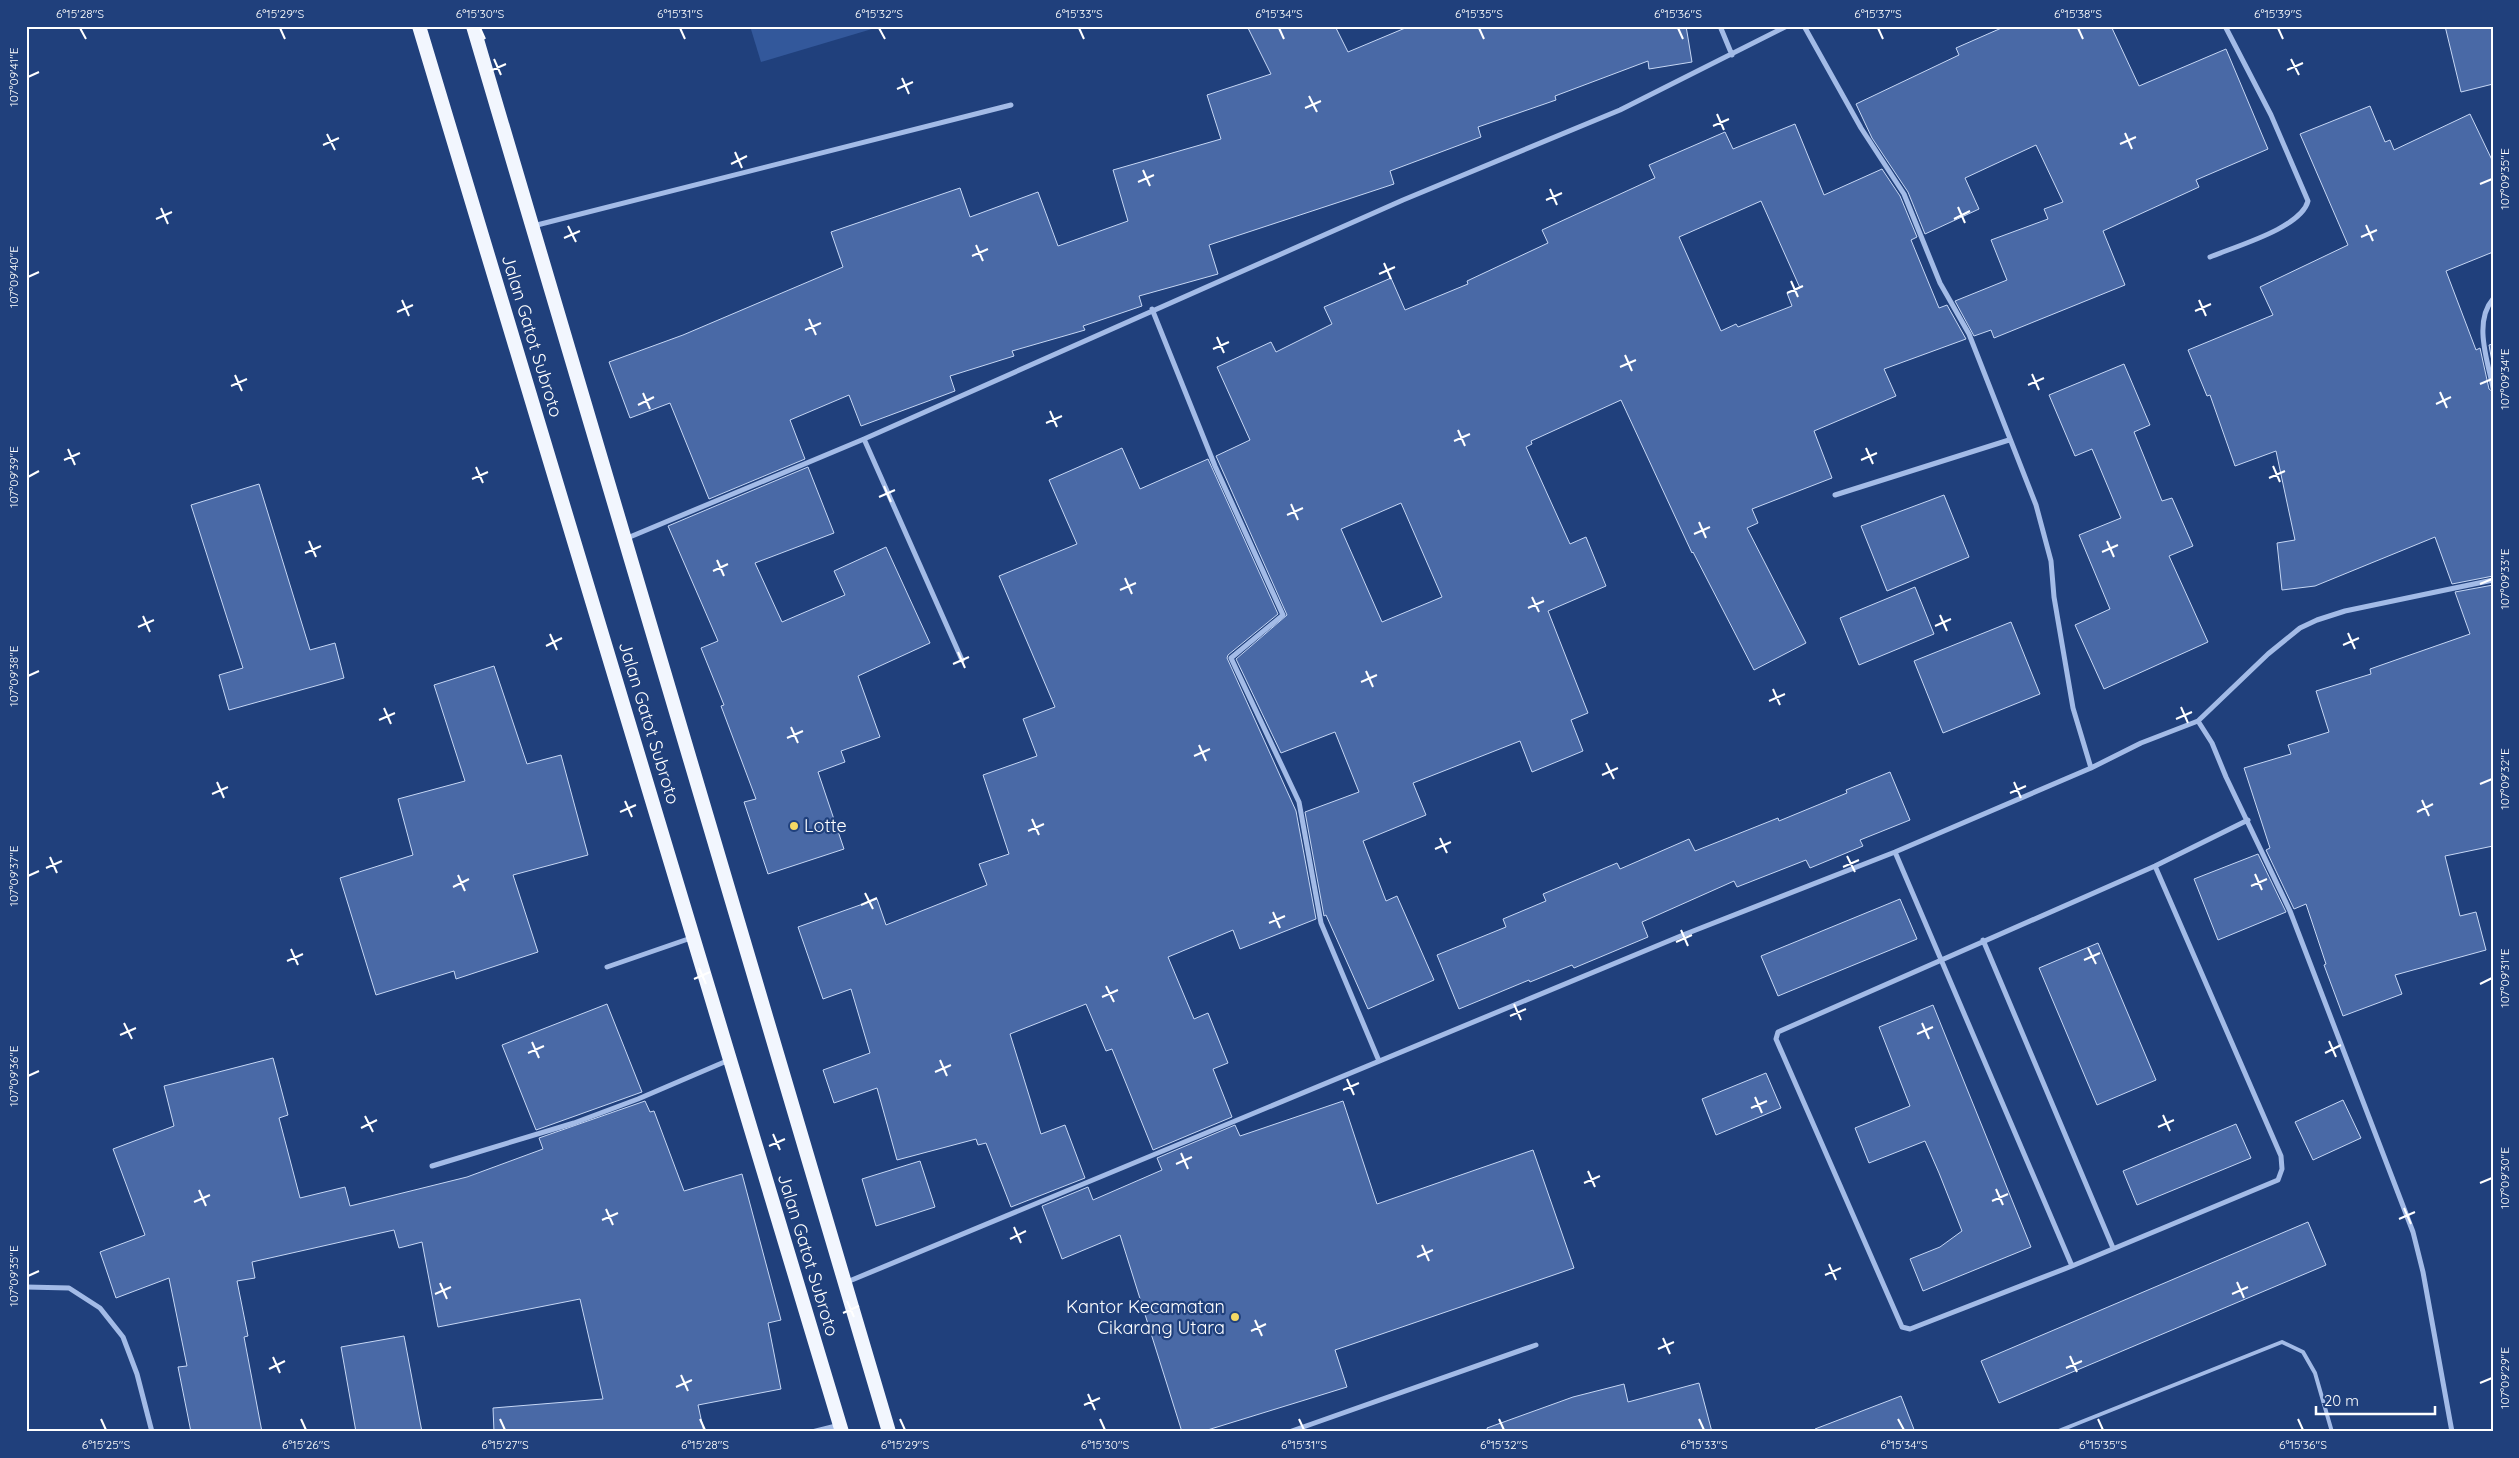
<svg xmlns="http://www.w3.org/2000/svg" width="2519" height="1458" viewBox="0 0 2519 1458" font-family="Quicksand,sans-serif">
<rect width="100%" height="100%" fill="#20407c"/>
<path fill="#33589b" d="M 750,26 L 882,26 L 761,62 Z"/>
<path fill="#4969a6" stroke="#c6d7f5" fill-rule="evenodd" d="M 1247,26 L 1335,26 L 1348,52 L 1410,26 L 1686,26 L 1692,62 L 1649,69 L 1648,61 L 1555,96 L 1556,100 L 1478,127 L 1481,137 L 1390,171 L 1394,184 L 1209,245 L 1218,274 L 1139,296 L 1142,306 L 1083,326 L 1085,330 L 1012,351 L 1014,356 L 950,376 L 955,391 L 861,426 L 849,395 L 790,420 L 805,459 L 709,499 L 670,403 L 630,418 L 609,362 L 683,335 L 843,267 L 831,232 L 960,188 L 970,217 L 1038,192 L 1058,246 L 1128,221 L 1113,170 L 1221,139 L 1207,95 L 1271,74 Z
M 2006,26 L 2111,26 L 2139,86 L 2226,49 L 2268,149 L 2196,180 L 2199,187 L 2103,231 L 2125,285 L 1994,338 L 1991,330 L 1974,336 L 1955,301 L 2007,280 L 1991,240 L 2048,219 L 2044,209 L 2063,202 L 2036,145 L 1965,178 L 1979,209 L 1925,234 L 1908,192 L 1872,138 L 1856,104 L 1959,55 L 1956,48 Z
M 2445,26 L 2493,26 L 2493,84 L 2461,92 Z
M 2370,106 L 2385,142 L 2390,140 L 2394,150 L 2470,114 L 2493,162 L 2493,252 L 2446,271 L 2476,350 L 2480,348 L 2489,389 L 2493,392 L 2493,576 L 2452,584 L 2435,537 L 2315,586 L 2282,590 L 2277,543 L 2295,540 L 2276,451 L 2235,466 L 2210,395 L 2207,396 L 2188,350 L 2273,315 L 2260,287 L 2348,245 L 2300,134 Z
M 1795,124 L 1824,195 L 1882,169 L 1900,196 L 1917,237 L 1911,240 L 1939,308 L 1947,305 L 1966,339 L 1884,369 L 1896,396 L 1814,431 L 1832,478 L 1752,509 L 1758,523 L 1747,528 L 1806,643 L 1754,670 L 1693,552 L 1692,553 L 1621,400 L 1531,441 L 1532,444 L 1526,447 L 1570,544 L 1586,537 L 1606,586 L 1548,611 L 1588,713 L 1571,720 L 1583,751 L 1532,772 L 1520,741 L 1413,783 L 1426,815 L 1363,841 L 1386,901 L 1397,896 L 1434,980 L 1368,1009 L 1326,915 L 1324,916 L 1305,812 L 1359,792 L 1335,732 L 1281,753 L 1236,659 L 1287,615 L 1216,456 L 1250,440 L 1217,367 L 1271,342 L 1276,352 L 1332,324 L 1324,307 L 1391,278 L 1405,310 L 1468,284 L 1467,281 L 1548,243 L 1542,230 L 1655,178 L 1649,165 L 1725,132 L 1733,149 ZM 1761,201 L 1800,288 L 1787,293 L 1792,306 L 1738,327 L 1736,324 L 1721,331 L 1679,237 ZM 1401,503 L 1442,597 L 1382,622 L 1341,529 Z
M 2493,344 L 2493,367 L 2489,345 Z
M 2124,364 L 2150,425 L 2134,432 L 2162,501 L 2172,498 L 2193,546 L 2169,556 L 2208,642 L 2104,689 L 2075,625 L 2110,609 L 2079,535 L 2121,518 L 2092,449 L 2075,456 L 2049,395 Z
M 1122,448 L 1140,489 L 1208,459 L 1278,614 L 1228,655 L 1227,658 L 1296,811 L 1316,919 L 1240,949 L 1233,930 L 1168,957 L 1194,1019 L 1208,1013 L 1228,1063 L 1213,1069 L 1232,1117 L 1153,1150 L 1112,1049 L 1106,1051 L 1086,1004 L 1010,1034 L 1041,1134 L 1065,1125 L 1085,1178 L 1011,1207 L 986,1143 L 978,1145 L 976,1139 L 897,1160 L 877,1088 L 834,1103 L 823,1070 L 870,1053 L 851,989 L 823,999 L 798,927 L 877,899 L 886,925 L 987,885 L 979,864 L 1009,854 L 983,775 L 1037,756 L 1023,719 L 1055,707 L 999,576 L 1077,544 L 1049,480 Z
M 808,467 L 834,533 L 755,563 L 782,622 L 845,595 L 834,571 L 886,547 L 930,643 L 858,676 L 880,737 L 841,751 L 845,762 L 818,772 L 844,849 L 768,874 L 744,802 L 756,799 L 721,706 L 724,705 L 701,648 L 718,641 L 668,526 Z
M 259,484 L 310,650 L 335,643 L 344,678 L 229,710 L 219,675 L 243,668 L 191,505 Z
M 1944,495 L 1969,557 L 1887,591 L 1861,526 Z
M 2493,585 L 2493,846 L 2445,856 L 2460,916 L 2476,912 L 2486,950 L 2395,975 L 2402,994 L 2343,1016 L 2324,965 L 2326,964 L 2306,904 L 2294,909 L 2266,850 L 2270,848 L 2244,768 L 2291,754 L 2288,745 L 2329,732 L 2316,691 L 2371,674 L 2370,669 L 2470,634 L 2455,592 Z
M 1915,587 L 1934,634 L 1859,665 L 1840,618 Z
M 2011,622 L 2040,694 L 1943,733 L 1914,661 Z
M 494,666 L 527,764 L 561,755 L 588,855 L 513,875 L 538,952 L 456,979 L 454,971 L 376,995 L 340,878 L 413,855 L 398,799 L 465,781 L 434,685 Z
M 1890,772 L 1910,820 L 1860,840 L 1863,846 L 1810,868 L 1806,860 L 1737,887 L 1734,881 L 1642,922 L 1648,937 L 1574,968 L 1572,965 L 1530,982 L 1529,980 L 1459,1009 L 1437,955 L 1506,927 L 1503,919 L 1546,901 L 1543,894 L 1617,863 L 1620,869 L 1689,839 L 1695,851 L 1778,818 L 1779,821 L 1847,793 L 1846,790 Z
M 2258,854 L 2286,912 L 2218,940 L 2194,879 Z
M 1900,899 L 1917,939 L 1778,996 L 1761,956 Z
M 2098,943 L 2156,1080 L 2097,1105 L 2039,968 Z
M 607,1004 L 642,1092 L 536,1130 L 502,1045 Z
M 1933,1005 L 2031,1247 L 1923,1291 L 1910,1259 L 1940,1247 L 1962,1231 L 1939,1173 L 1925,1141 L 1869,1163 L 1855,1128 L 1910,1106 L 1879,1027 Z
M 273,1058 L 288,1115 L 279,1118 L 300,1198 L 345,1187 L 350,1206 L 467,1177 L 543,1149 L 539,1138 L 645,1101 L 650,1112 L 654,1111 L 684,1191 L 742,1174 L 781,1320 L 768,1323 L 781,1389 L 698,1405 L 704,1432 L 494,1432 L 493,1408 L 603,1399 L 580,1299 L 438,1327 L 422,1242 L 399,1248 L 394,1230 L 252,1262 L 255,1278 L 237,1281 L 248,1336 L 244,1337 L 262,1432 L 191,1432 L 178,1367 L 187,1366 L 169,1278 L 116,1298 L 100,1252 L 145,1235 L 113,1149 L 174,1126 L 164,1086 Z
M 1766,1073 L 1781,1108 L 1716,1135 L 1702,1099 Z
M 2343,1100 L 2361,1138 L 2313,1160 L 2295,1122 Z
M 1343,1101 L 1377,1204 L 1533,1150 L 1574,1268 L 1335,1350 L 1347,1387 L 1201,1432 L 1182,1432 L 1120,1235 L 1062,1259 L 1042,1206 L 1088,1187 L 1093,1200 L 1162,1170 L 1157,1158 L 1235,1125 L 1240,1136 Z
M 2236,1124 L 2251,1158 L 2137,1205 L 2123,1171 Z
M 920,1161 L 935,1207 L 876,1226 L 862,1179 Z
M 2308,1222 L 2326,1265 L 1999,1403 L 1981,1361 Z
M 404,1336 L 422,1432 L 356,1432 L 341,1347 Z
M 1699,1383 L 1712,1432 L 1488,1432 L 1487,1428 L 1573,1397 L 1624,1384 L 1628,1402 Z
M 1901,1396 L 1915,1432 L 1816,1432 L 1815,1429 Z"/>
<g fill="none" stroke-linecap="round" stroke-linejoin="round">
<path stroke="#a3bbe7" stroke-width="4" d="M 2056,1432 L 2282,1342 L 2303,1352 L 2315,1373 L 2332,1432"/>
<path stroke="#a3bbe7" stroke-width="5" d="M 1720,26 L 1732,55
M 1804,26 L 1861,128 L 1904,194 L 1940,283 L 1969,334 L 2036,505 L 2051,561 L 2054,597 L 2073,708 L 2091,768
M 533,226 L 1011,105
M 2210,257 C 2236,246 2301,228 2308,201 L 2271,115 L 2225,26
M 2493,299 C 2473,322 2488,362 2493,388
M 1152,309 L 1215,466 L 1283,615 L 1231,658 L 1299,802 L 1321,923 L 1379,1061
M 864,439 L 962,660
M 1835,495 L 2009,440
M 625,539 L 864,439 L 1403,200 L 1620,110 L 1787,26
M 2198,721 L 2212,743 L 2226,777 L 2290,911 L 2413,1232 L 2423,1272 L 2452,1432
M 1895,852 L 2072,1266
M 2155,866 L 2281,1156 L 2282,1169 L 2278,1180 L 2072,1266 L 1910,1329 L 1902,1327 L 1776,1039 L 1778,1032 L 2155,866 L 2248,820
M 1983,940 L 2113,1248
M 607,967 L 691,938
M 432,1166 L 574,1123 L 638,1099 L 729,1060
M 847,1282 L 1683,935 L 1895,852 L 2091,768 L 2141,743 L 2198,721 L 2268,654 L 2300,628 L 2317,620 L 2345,611 L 2493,580
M 26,1287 L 69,1288 L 100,1308 L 123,1337 L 137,1374 L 152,1432
M 812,1432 L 840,1425
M 1289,1432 L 1536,1345"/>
<path stroke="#f2f6fe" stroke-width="14" d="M 419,26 L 842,1432
M 473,26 L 889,1432"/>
</g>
<path fill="none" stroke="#fff" stroke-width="2" d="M 80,28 L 86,39M 280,28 L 285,39M 480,28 L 485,39M 680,28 L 685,39M 879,28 L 885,39M 1079,28 L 1084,39M 1279,28 L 1284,39M 1479,28 L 1484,39M 1678,28 L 1683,39M 1878,28 L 1883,39M 2078,28 L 2083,39M 2278,28 L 2283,39M 494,59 L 501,75M 2291,59 L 2299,75M 2287,70 L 2303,63M 490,71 L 506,64M 28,77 L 39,72M 902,78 L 909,94M 897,89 L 913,82M 1309,96 L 1317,112M 1305,108 L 1321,101M 1717,114 L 1724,130M 1713,126 L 1729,119M 2125,133 L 2132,149M 327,134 L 335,150M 2120,144 L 2136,137M 323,145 L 339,138M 735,152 L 742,168M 731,164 L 747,156M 1143,170 L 1150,186M 1138,182 L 1154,175M 2480,184 L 2492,179M 1550,189 L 1557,205M 1546,200 L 1562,193M 1958,207 L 1965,223M 161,208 L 168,224M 156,219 L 172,212M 1954,219 L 1970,211M 2366,225 L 2373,241M 568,226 L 576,242M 2361,237 L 2377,230M 564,238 L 580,231M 976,245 L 983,261M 972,256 L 988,249M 1384,263 L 1391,279M 1379,274 L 1395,267M 28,277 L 39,272M 1791,281 L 1798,297M 1787,293 L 1803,286M 402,300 L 409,316M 2199,300 L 2206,316M 2195,311 L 2211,304M 397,312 L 413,305M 809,319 L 816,335M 805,330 L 821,323M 1217,337 L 1224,353M 1213,349 L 1229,342M 1625,355 L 1632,371M 1620,367 L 1636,360M 2032,374 L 2039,390M 235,375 L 242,391M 2480,384 L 2492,379M 2028,385 L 2044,378M 231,386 L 247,379M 2440,392 L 2447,408M 643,393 L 650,409M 2436,404 L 2451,397M 638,405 L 654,397M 1050,411 L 1057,427M 1046,423 L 1062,416M 1458,430 L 1465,446M 1454,441 L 1470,434M 1866,448 L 1873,464M 68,449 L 75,465M 64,460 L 80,453M 1861,460 L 1877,453M 2273,466 L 2280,482M 476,467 L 483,483M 28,477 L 39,471M 2269,478 L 2285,471M 472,479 L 488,472M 884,486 L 891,502M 879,497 L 895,490M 1291,504 L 1298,520M 1287,515 L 1303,508M 1699,522 L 1706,538M 1694,534 L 1710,527M 309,541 L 316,557M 2107,541 L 2114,557M 2102,552 L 2118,545M 305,553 L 321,546M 717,560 L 724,576M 713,571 L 728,564M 1125,578 L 1132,594M 2480,584 L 2492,579M 1120,590 L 1136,583M 1532,597 L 1539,612M 1528,608 L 1544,601M 1940,615 L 1947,631M 143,616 L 150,632M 1935,626 L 1951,619M 138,627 L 154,620M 2348,633 L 2355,649M 550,634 L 557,650M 2343,645 L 2359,638M 546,646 L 562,638M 958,652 L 965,668M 953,664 L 969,657M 1366,671 L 1373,687M 28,676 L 39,671M 1361,682 L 1377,675M 1773,689 L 1780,705M 1769,701 L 1785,694M 2181,707 L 2188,723M 384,708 L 391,724M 2176,719 L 2192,712M 379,720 L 395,713M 791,727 L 798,743M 787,738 L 803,731M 1199,745 L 1206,761M 1194,756 L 1210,749M 1606,763 L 1614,779M 1602,775 L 1618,768M 217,782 L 224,798M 2014,782 L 2021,798M 2480,784 L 2492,779M 2010,793 L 2026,786M 212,794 L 228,787M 2422,800 L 2429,816M 625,801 L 632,817M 620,812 L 636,805M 2417,812 L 2433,804M 1032,819 L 1039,835M 1028,831 L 1044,824M 1440,838 L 1447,853M 1435,849 L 1451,842M 1847,856 L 1855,872M 50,857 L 57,873M 1843,867 L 1859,860M 46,868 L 62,861M 2255,874 L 2262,890M 458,875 L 465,891M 28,876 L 39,871M 2251,886 L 2267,879M 453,887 L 469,879M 865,893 L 873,909M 861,905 L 877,898M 1273,912 L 1280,928M 1269,923 L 1285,916M 1681,930 L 1688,946M 1676,942 L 1692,935M 2088,948 L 2096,964M 291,949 L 298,965M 2084,960 L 2100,953M 287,961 L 303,954M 699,968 L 706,984M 694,979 L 710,972M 2480,984 L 2492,978M 1106,986 L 1114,1002M 1102,997 L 1118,990M 1514,1004 L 1521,1020M 1510,1016 L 1526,1009M 124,1023 L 132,1039M 1922,1023 L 1929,1039M 1917,1034 L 1933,1027M 120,1035 L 136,1028M 2329,1041 L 2336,1057M 532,1042 L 539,1058M 528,1053 L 544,1046M 2325,1053 L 2341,1045M 940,1060 L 947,1076M 935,1072 L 951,1065M 28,1076 L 39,1071M 1347,1079 L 1354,1095M 1343,1090 L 1359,1083M 1755,1097 L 1762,1113M 1751,1108 L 1767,1101M 2163,1115 L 2170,1131M 365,1116 L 373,1132M 2158,1127 L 2174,1120M 361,1128 L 377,1120M 773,1134 L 780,1150M 769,1146 L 785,1139M 1181,1153 L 1188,1169M 1176,1164 L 1192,1157M 1588,1171 L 1595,1187M 1584,1183 L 1600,1176M 2480,1183 L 2492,1178M 1996,1189 L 2003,1205M 199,1190 L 206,1206M 1992,1201 L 2008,1194M 194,1202 L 210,1195M 2404,1208 L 2411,1224M 606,1209 L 613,1225M 2399,1219 L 2415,1212M 602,1220 L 618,1213M 1014,1227 L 1021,1243M 1010,1239 L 1026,1231M 1422,1245 L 1429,1261M 1417,1257 L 1433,1250M 1829,1264 L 1836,1280M 1825,1275 L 1841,1268M 28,1276 L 39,1271M 2237,1282 L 2244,1298M 440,1283 L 447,1299M 435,1294 L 451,1287M 2232,1294 L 2248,1287M 847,1301 L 854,1317M 843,1313 L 859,1306M 1255,1320 L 1262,1336M 1251,1331 L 1266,1324M 1663,1338 L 1670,1354M 1658,1349 L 1674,1342M 2070,1356 L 2077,1372M 273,1357 L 280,1373M 2066,1368 L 2082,1361M 269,1369 L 285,1361M 681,1375 L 688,1391M 2480,1383 L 2492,1378M 676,1387 L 692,1380M 1088,1394 L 1095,1410M 1084,1405 L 1100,1398M 101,1419 L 106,1430M 301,1419 L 306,1430M 500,1419 L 505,1430M 700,1419 L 705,1430M 900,1419 L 905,1430M 1100,1419 L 1105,1430M 1299,1419 L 1304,1430M 1499,1419 L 1504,1430M 1699,1419 L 1704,1430M 1898,1419 L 1904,1430M 2098,1419 L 2103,1430M 2298,1419 L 2303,1430"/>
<g fill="#f4d864" stroke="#20407c" stroke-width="2">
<circle cx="794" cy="826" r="5"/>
<circle cx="1235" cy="1317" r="5"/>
</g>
<g text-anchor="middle" stroke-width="4.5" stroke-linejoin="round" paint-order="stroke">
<g font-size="18" fill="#fff" stroke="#20407c">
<text transform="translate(532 336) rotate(73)" y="6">Jalan Gatot Subroto</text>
<text transform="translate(649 723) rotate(73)" y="6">Jalan Gatot Subroto</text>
<text transform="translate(808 1255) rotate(73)" y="6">Jalan Gatot Subroto</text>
</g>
<g font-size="18" fill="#fff" stroke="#20407c" text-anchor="start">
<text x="804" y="832">Lotte</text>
<text x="1225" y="1313" text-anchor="end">Kantor Kecamatan<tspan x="1225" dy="21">Cikarang Utara</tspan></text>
</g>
</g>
<rect width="2519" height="1458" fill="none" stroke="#20407c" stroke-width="55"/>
<path d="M2316 1406v8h119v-8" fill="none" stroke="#ffffff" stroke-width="2.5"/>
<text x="2324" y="1406" font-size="15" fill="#ffffff" stroke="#20407c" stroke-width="4" paint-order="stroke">20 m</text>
<rect x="28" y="28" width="2464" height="1402" fill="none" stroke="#fff" stroke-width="2"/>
<g font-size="12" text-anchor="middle" fill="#fff">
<text x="80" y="18">6°15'28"S</text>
<text x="280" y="18">6°15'29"S</text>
<text x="480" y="18">6°15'30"S</text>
<text x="680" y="18">6°15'31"S</text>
<text x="879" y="18">6°15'32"S</text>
<text x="1079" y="18">6°15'33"S</text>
<text x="1279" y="18">6°15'34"S</text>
<text x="1479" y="18">6°15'35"S</text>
<text x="1678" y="18">6°15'36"S</text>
<text x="1878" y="18">6°15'37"S</text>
<text x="2078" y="18">6°15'38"S</text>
<text x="2278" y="18">6°15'39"S</text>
<text transform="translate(14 77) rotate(-90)" y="4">107°09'41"E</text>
<text transform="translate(2505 179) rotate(-90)" y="4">107°09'35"E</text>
<text transform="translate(14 277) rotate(-90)" y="4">107°09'40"E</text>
<text transform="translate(2505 379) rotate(-90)" y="4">107°09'34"E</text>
<text transform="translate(14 477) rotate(-90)" y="4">107°09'39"E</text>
<text transform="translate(2505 579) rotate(-90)" y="4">107°09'33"E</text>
<text transform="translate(14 676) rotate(-90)" y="4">107°09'38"E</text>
<text transform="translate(2505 779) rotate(-90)" y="4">107°09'32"E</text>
<text transform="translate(14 876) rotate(-90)" y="4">107°09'37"E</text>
<text transform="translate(2505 978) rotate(-90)" y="4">107°09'31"E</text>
<text transform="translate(14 1076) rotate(-90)" y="4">107°09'36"E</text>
<text transform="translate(2505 1178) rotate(-90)" y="4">107°09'30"E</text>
<text transform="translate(14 1276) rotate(-90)" y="4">107°09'35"E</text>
<text transform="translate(2505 1378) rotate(-90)" y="4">107°09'29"E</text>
<text x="106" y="1449">6°15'25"S</text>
<text x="306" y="1449">6°15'26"S</text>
<text x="505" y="1449">6°15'27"S</text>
<text x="705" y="1449">6°15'28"S</text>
<text x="905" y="1449">6°15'29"S</text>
<text x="1105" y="1449">6°15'30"S</text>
<text x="1304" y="1449">6°15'31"S</text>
<text x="1504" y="1449">6°15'32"S</text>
<text x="1704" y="1449">6°15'33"S</text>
<text x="1904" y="1449">6°15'34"S</text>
<text x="2103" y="1449">6°15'35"S</text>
<text x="2303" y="1449">6°15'36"S</text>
</g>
</svg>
